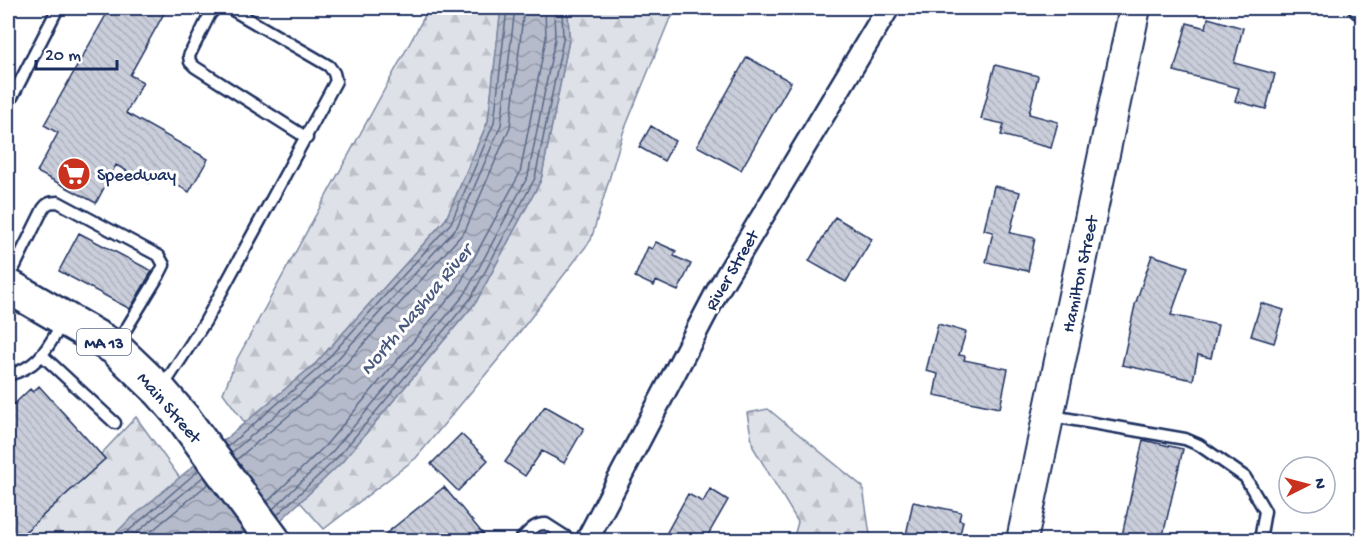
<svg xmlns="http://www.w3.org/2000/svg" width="1370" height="548" viewBox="0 0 1370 548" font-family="'Gochi Hand',sans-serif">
<defs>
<pattern id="forest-firs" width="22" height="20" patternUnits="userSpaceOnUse" patternTransform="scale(1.5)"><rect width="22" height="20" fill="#dee1e7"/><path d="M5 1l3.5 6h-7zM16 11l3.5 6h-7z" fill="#bec1c9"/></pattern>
<pattern id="water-waves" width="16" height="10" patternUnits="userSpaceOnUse" patternTransform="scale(1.5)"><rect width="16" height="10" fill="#b5bbca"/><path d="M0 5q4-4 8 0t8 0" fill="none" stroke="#9298a7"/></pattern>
<pattern id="building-back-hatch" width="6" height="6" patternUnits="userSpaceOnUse" patternTransform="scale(1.5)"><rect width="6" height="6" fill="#caceda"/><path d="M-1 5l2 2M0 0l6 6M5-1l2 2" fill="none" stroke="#adb1be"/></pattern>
</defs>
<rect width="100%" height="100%" fill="#fff"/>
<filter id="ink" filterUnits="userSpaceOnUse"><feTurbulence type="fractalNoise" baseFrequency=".0167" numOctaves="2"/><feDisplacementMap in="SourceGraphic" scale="12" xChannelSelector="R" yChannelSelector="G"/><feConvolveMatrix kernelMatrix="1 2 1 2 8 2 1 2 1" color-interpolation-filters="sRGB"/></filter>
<g filter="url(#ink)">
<path fill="url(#forest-firs)" stroke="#7c88a2" stroke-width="1.5" d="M 429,8 L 501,8 L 501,11 L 488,121 L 446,219 L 316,363 L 245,423 L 223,393 L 237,359 Z
M 568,8 L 678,8 L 668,23 L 623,133 L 591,240 L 501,356 L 416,458 L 324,529 L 300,502 L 342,462 L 476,302 L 541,180 L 569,40 Z
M 768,409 L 863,487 L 870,535 L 869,540 L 793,540 L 798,522 L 753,447 L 747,413 Z
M 136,417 L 180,478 L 130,520 L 109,540 L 16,540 L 105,459 L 101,454 Z"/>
<path fill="url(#water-waves)" stroke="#77839f" stroke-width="1.5" d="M 501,8 L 568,8 L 569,40 L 541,180 L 476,302 L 342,462 L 260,540 L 109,540 L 129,520 L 316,363 L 446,219 L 488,121 Z"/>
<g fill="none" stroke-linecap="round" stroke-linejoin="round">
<path stroke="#596789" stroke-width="1.5" d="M 227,447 L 320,367 L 451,223 L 494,123 L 507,8
M 231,453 L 325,373 L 457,227 L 501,125 L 515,8
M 236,460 L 332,379 L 465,231 L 510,127 L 524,8
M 267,502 L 325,446 L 457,289 L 520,173 L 546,38 L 545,8
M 273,509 L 332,452 L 465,294 L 528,176 L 555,39 L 554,8
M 277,515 L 337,458 L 471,298 L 535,178 L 563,40 L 562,8
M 118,540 L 199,470
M 128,540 L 204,476
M 141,540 L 209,483"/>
</g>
<path fill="url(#building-back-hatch)" stroke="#1b2f5e" stroke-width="1.5" d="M 110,8 L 167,8 L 130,75 L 143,82 L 126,113 L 208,159 L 189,192 L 155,172 L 149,183 L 116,165 L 96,203 L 37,172 L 58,133 L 44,125 Z
M 1208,18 L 1243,28 L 1234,63 L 1275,74 L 1266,109 L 1235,101 L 1239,88 L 1174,71 L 1187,23 L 1206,28 Z
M 747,57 L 791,82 L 741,170 L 697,146 Z
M 995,65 L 1038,76 L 1029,114 L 1058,122 L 1051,148 L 1001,135 L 1004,124 L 981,119 Z
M 651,126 L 675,141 L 664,161 L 639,147 Z
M 994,186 L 1020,192 L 1010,233 L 1035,238 L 1028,271 L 986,262 L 993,232 L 984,230 Z
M 835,217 L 872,239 L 846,282 L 809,261 Z
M 79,233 L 152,271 L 130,309 L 59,271 Z
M 656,242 L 676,251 L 674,256 L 691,264 L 678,291 L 656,281 L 654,286 L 635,277 L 648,247 L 652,249 Z
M 1152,255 L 1188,267 L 1171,315 L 1218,325 L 1211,358 L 1198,355 L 1193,380 L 1122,365 L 1135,305 Z
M 1261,303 L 1284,310 L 1274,343 L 1251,336 Z
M 938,324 L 966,332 L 959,355 L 965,356 L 964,360 L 1008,369 L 1000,408 L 934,395 L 938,374 L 926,371 Z
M 39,386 L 105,459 L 16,540 L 8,540 L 8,410 L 30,389 L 33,392 Z
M 545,406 L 584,428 L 564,463 L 542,451 L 525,476 L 505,462 Z
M 461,434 L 488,460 L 458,491 L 431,464 Z
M 1143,440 L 1183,449 L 1162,540 L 1121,540 Z
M 444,487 L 488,540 L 378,540 Z
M 710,489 L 728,500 L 705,540 L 677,540 L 666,534 L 688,494 L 703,502 Z
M 913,502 L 961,512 L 959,520 L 963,521 L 959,540 L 905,540 Z"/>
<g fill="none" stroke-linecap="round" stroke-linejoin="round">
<g stroke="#1b2f5e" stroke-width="15">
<path id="lane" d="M 216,8 L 210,14 L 189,56 L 190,62 L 195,67 L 307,138
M 8,105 L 58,8
M 8,280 L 43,209 C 47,203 50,202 58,202 L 159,256 L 164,265 L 159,275 L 117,344
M 43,356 L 115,423
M 8,375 C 40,367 47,348 63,322
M 162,388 L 205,322 L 336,81 L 334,73 L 329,66 L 229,8
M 1052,416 L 1185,439 L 1199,445 L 1245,477 L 1265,511 L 1260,540
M 520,540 C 528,533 534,523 546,524 L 571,540"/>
</g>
<g stroke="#1b2f5e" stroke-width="26">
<path id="street" d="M 1360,8 L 1362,8
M 587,540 L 718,290 L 888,8"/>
</g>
<g stroke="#1b2f5e" stroke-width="34">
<path id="secondary" d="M 1022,540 L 1135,8"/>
</g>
<g stroke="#1b2f5e" stroke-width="38">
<path id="primary" d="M 8,286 L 115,348 L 160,391 L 184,419 L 273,540"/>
</g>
<use href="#lane" stroke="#fff" stroke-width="10"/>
<use href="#street" stroke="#fff" stroke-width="21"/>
<use href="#secondary" stroke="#fff" stroke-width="30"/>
<use href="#primary" stroke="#fff" stroke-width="33"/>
</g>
</g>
<defs>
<g id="supermarket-disc" transform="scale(1.725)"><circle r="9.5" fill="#c8321e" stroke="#fff"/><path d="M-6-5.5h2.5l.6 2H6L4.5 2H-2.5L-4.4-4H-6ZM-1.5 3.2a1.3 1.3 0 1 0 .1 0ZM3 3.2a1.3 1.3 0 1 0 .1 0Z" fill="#fff"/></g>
</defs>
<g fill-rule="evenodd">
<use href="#supermarket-disc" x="74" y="174"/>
</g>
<g text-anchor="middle" stroke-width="6" stroke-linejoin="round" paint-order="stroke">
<rect fill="#fff" stroke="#5f6d8e" stroke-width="1.5" x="77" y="329" width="54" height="26" rx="4.5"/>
<g font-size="16" font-weight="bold" fill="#1b2f5e">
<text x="104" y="348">MA 13</text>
</g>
<g font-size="18" fill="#1b2f5e" stroke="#fff" text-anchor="start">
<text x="97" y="180">Speedway</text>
</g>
<g font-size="18" fill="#1b2f5e" stroke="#fff">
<text transform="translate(731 270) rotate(-60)" y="6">River Street</text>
<text transform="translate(1079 274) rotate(-78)" y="6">Hamilton Street</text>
<text transform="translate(170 407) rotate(49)" y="6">Main Street</text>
</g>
<g font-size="20" font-style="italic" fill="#49597e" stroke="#fff">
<text transform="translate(415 309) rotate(-50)" y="7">North Nashua River</text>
</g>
</g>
<rect width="1370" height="548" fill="none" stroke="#fff" stroke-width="30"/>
<rect x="15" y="15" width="1340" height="518" fill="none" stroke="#1b2f5e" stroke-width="2" filter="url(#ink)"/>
<g transform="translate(1307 485) rotate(84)"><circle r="28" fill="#ffffff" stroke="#a4acbf" stroke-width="1.5"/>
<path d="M0-4.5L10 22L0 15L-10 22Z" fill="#c8321e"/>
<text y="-9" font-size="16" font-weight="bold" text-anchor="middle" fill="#1b2f5e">N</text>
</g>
<path d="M36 60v9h81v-9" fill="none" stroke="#1b2f5e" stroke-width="3"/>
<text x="45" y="60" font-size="18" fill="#1b2f5e" stroke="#ffffff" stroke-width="4.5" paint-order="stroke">20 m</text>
</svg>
